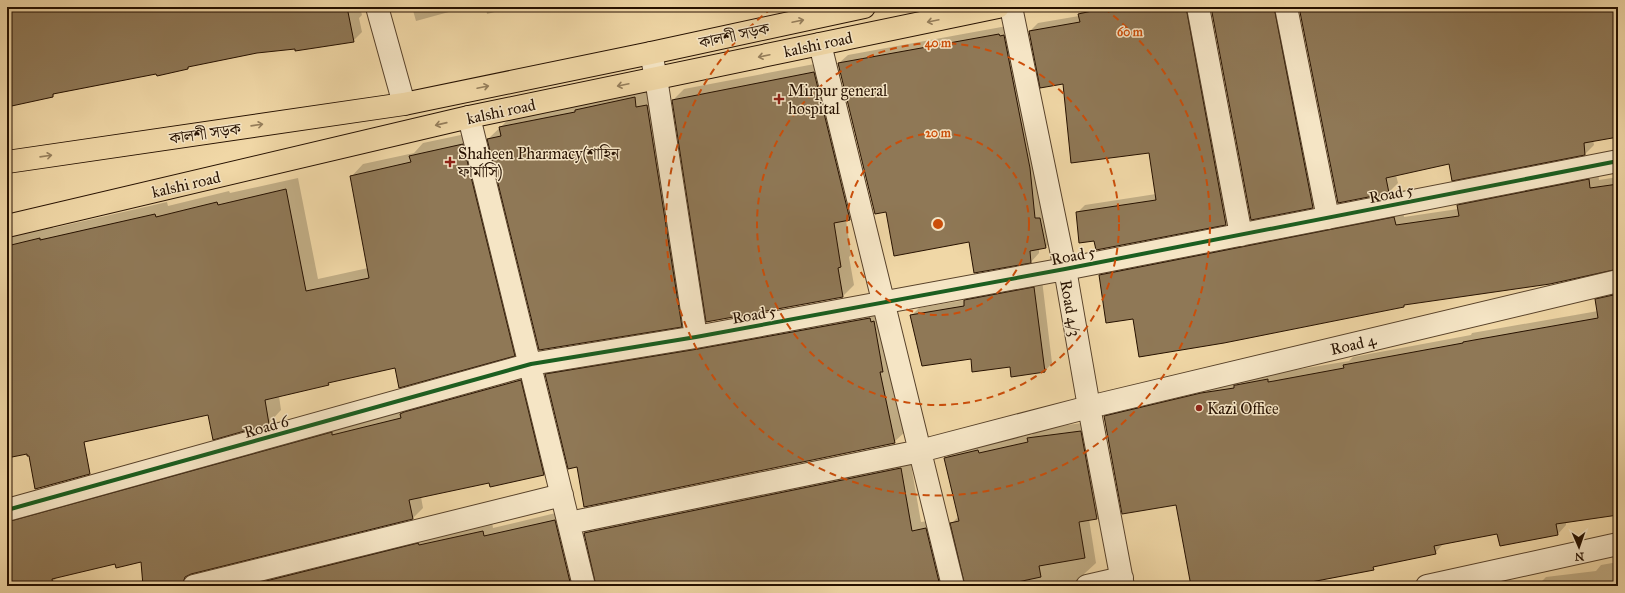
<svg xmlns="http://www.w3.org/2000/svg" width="1625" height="593" viewBox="0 0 1625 593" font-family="'IM FELL Great Primer','Noto Serif Bengali',serif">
<rect width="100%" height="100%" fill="#f0d7a6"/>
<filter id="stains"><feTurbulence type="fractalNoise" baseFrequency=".005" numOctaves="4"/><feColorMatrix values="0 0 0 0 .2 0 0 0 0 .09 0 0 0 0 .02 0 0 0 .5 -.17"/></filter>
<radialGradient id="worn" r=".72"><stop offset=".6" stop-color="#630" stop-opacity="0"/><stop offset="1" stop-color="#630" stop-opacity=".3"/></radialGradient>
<path fill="#0003" d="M 7,7 L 360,7 L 362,15 L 359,18 L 362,32 L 353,41 L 257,52 L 191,65 L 188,68 L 157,73 L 56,92 L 53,96 L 7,106 Z
M 412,7 L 467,7 L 416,21 Z
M 486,7 L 514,7 L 487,14 Z
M 1086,7 L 1194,7 L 1234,216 L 1226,224 L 1096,249 L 1095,239 L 1077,213 L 1085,205 L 1156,194 L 1150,152 L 1030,31 L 1038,23 L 1079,16 L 1079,14 Z
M 1212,7 L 1284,7 L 1322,198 L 1313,207 Z
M 1300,7 L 1618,7 L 1618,136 L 1593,140 L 1594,145 L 1585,154 L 1450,163 L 1396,175 L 1398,183 L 1389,192 Z
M 1007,26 L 1054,239 L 1046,247 L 1039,248 L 1039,253 L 1031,262 L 887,211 L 839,63 L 848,55 Z
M 825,62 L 861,208 L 850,219 L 846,220 L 851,255 L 849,257 L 854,285 L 843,296 L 673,100 L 684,89 Z
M 647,86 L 694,313 L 681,326 L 488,139 L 513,115 Z
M 475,132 L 527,342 L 514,355 L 395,367 L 332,381 L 328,384 L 279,396 L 281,410 L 269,423 L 214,438 L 209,413 L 7,457 L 7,236 L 52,226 L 53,228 L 167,202 L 168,206 L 229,191 L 230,193 L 298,178 L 318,279 L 368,268 L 351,177 L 363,164 L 414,153 L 423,143 Z
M 1598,171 L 1599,180 L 1618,177 L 1618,268 L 1406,304 L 1404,306 L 1134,318 L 1100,275 L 1109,267 L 1403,209 L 1404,217 L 1458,209 L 1458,206 L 1466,197 Z
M 1042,280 L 1052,363 L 1045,371 L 1011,366 L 971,357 L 911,316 L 919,308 L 965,300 L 973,293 Z
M 1618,288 L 1618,512 L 1566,522 L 1566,525 L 1558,534 L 1498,533 L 1444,543 L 1435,553 L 1278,586 L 1192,586 L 1177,504 L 1105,417 L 1113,408 L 1277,373 L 1349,361 L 1353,357 L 1471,335 L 1472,333 L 1598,311 L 1596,300 L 1605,291 Z
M 881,307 L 905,432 L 894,442 L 577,466 L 546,375 L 557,364 Z
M 531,370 L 553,464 L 543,474 L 490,481 L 421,497 L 423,508 L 413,518 L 116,563 L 58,577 L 52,582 L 38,586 L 7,586 L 7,507 Z
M 1090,422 L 1106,509 L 1097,518 L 1089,519 L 1096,563 L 1084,574 L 1084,579 L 1088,586 L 966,586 L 952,523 L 959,516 L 945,459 L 954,449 L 988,444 L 1032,435 L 1037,429 Z
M 910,459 L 921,522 L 935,520 L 954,586 L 597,586 L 585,533 L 594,524 Z
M 564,511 L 585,586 L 218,586 L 492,522 L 493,528 Z
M 1618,562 L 1618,586 L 1524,586 L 1539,584 L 1546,577 L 1596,571 L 1601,565 Z"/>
<path fill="#8f7856" stroke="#261100" d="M 7,7 L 347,7 L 354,42 L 295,51 L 295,49 L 257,53 L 188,67 L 188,69 L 157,76 L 156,74 L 53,94 L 53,97 L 7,107 Z
M 1111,7 L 1186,7 L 1226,225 L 1096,250 L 1094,241 L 1079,243 L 1076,212 L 1156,200 L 1149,153 L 1071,163 L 1063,84 L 1040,88 L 1029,31 L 1080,22 L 1078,14 Z
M 1211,7 L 1274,7 L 1313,208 L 1251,220 Z
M 1299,7 L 1618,7 L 1618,137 L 1584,143 L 1585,155 L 1452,181 L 1449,164 L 1386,178 L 1389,193 L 1338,203 Z
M 999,34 L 1000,36 L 1004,35 L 1030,168 L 1035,218 L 1040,218 L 1046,248 L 1030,251 L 1031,263 L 974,273 L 969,242 L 894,256 L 886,212 L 875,214 L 838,63 Z
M 814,72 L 850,220 L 834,223 L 841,267 L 838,268 L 843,297 L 706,322 L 672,100 Z
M 635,97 L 636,107 L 647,105 L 682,327 L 539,350 L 487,139 L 501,136 L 499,127 L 575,112 L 575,110 Z
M 463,144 L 515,356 L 399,388 L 395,368 L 328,383 L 329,385 L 265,400 L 269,424 L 213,440 L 208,415 L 84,442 L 90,474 L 35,489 L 29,456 L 27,456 L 27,454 L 7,458 L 7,246 L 40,238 L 40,240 L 155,214 L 156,217 L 217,202 L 218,205 L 286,189 L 306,291 L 369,278 L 350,176 L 411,162 L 409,156 Z
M 1589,179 L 1590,188 L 1618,184 L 1618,269 L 1550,284 L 1404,305 L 1404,307 L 1224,343 L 1139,357 L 1133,319 L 1106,323 L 1099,275 L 1394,217 L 1396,225 L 1459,216 L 1457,205 Z
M 1034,287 L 1045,372 L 1011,377 L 1010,367 L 972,372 L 971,359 L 922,366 L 910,315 L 964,306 L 964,300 Z
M 1618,294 L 1618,515 L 1556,524 L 1558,535 L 1500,546 L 1497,534 L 1434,546 L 1436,554 L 1373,567 L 1374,570 L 1311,582 L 1311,586 L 1191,586 L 1176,505 L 1122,514 L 1104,416 L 1201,393 L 1234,388 L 1234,385 L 1236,385 L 1268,379 L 1268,382 L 1274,381 L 1344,368 L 1343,365 L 1463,343 L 1463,342 L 1598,318 L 1595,299 Z
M 870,318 L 871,322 L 874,321 L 883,372 L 880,372 L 895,443 L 584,507 L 577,467 L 568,469 L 545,374 L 698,349 Z
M 521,380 L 544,475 L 490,487 L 489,483 L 409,500 L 413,519 L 191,574 L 185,577 L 182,586 L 143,586 L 141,562 L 116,568 L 115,564 L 52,579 L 53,586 L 7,586 L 7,522 L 332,432 L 332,435 L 401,418 L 400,414 L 404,412 Z
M 1081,431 L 1097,519 L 1079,522 L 1085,558 L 1039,566 L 1041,577 L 999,586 L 965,586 L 950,523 L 959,521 L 944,458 L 978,450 L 979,453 L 1028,442 L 1027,438 Z
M 901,468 L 912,531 L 926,528 L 940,586 L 596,586 L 584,533 Z
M 555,520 L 571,586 L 246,586 L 418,543 L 419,545 L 483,531 L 484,536 Z"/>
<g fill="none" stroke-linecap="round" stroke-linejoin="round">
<g stroke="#58422a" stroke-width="24">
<path id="street" d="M 377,7 L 404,104
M 1011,7 L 1065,269 L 1089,407 L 1123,586
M 1198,7 L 1241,235
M 1286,7 L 1328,218
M 820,44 L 953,586
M 651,53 L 656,78 L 696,337
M 469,117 L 584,586
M 7,510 L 531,364 L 696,337 L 1065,269 L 1618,161
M 569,523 L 920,451 L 1089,407 L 1618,281
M 194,586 L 562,495
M 1087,586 L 1122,578
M 1427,586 L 1618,544"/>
</g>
<g stroke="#261100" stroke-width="24">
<path id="primary" d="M 7,162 L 404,104 L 651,53 L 864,7
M 7,226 L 469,117 L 998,7"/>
</g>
<use href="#street" stroke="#f5e5c5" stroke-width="22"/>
<use href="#primary" stroke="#f0d7a6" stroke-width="22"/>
<g stroke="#f5e5c5" stroke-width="6">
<path id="cycleway" d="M 7,510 L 531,364 L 696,337 L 1065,269 L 1618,161"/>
</g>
<use href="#cycleway" stroke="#1b5e20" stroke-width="4"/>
</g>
<defs><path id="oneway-shaft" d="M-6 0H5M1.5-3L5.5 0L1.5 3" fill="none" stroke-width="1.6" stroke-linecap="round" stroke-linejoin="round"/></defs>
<g stroke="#957e5b">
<use href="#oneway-shaft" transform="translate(798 21) rotate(-12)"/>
<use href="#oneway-shaft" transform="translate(933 21) rotate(168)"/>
<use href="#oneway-shaft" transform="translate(764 56) rotate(168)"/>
<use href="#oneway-shaft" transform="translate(623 85) rotate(168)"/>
<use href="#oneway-shaft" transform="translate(483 87) rotate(-12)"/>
<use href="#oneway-shaft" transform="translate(441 124) rotate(167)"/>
<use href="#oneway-shaft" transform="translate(257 125) rotate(-8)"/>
<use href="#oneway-shaft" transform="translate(46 156) rotate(-8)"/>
</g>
<g fill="none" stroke="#cb4e0a" stroke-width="2" stroke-dasharray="7 5">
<circle cx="938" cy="224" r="91"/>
<circle cx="938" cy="224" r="181"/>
<path d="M1104 8A272 272 0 1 1 772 8"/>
</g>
<g fill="#8f2418" stroke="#f5e5c5" stroke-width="1.5">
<path d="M777 93h4v4h4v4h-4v4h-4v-4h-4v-4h4z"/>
<path d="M448 156h4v4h4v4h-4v4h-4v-4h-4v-4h4z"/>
<circle cx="1199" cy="408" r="4"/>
</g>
<g text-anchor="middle" stroke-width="3" stroke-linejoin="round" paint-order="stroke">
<g font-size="16" fill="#261100" stroke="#f5e5c5">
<text transform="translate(734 35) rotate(-12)" y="6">কালশী সড়ক</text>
<text transform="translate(818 44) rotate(-12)" y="6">kalshi road</text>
<text transform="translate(501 111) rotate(-12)" y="6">kalshi road</text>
<text transform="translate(205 133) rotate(-8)" y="6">কালশী সড়ক</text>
<text transform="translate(186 184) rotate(-13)" y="6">kalshi road</text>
<text transform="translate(1391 193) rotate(-11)" y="6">Road 5</text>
<text transform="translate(1073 255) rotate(-11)" y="6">Road 5</text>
<text transform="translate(1071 308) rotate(80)" y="6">Road 4/3</text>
<text transform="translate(754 314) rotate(-10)" y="6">Road 5</text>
<text transform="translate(1353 344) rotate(-13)" y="6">Road 4</text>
<text transform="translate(266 426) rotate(-16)" y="6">Road 6</text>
</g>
<g font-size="16" fill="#261100" stroke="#f5e5c5" text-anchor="start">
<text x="788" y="96">Mirpur general<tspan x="788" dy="18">hospital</tspan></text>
<text x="458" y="159">Shaheen Pharmacy(শাহিন<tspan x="458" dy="18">ফার্মাসি)</tspan></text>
<text x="1207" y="414">Kazi Office</text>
</g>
</g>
<circle cx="938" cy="224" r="6" fill="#cb4e0a" stroke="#f5e5c5" stroke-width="2"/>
<g font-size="12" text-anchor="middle" font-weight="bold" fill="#cb4e0a" stroke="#f5e5c5" stroke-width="3" stroke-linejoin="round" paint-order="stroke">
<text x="1130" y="36">60 m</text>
<text x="938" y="47">40 m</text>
<text x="938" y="137">20 m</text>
</g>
<rect width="1625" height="593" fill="none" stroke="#f0d7a6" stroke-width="24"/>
<rect x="8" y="8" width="1609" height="577" fill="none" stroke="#261100" stroke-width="2"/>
<rect x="12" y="12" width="1601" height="569" fill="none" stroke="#261100"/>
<g transform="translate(1579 547) rotate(178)" stroke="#f5e5c5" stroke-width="3" paint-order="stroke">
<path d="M0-3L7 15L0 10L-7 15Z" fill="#261100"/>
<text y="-6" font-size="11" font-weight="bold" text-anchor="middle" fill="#261100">N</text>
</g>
<rect width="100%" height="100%" filter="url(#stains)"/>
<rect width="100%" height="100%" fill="url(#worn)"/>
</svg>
